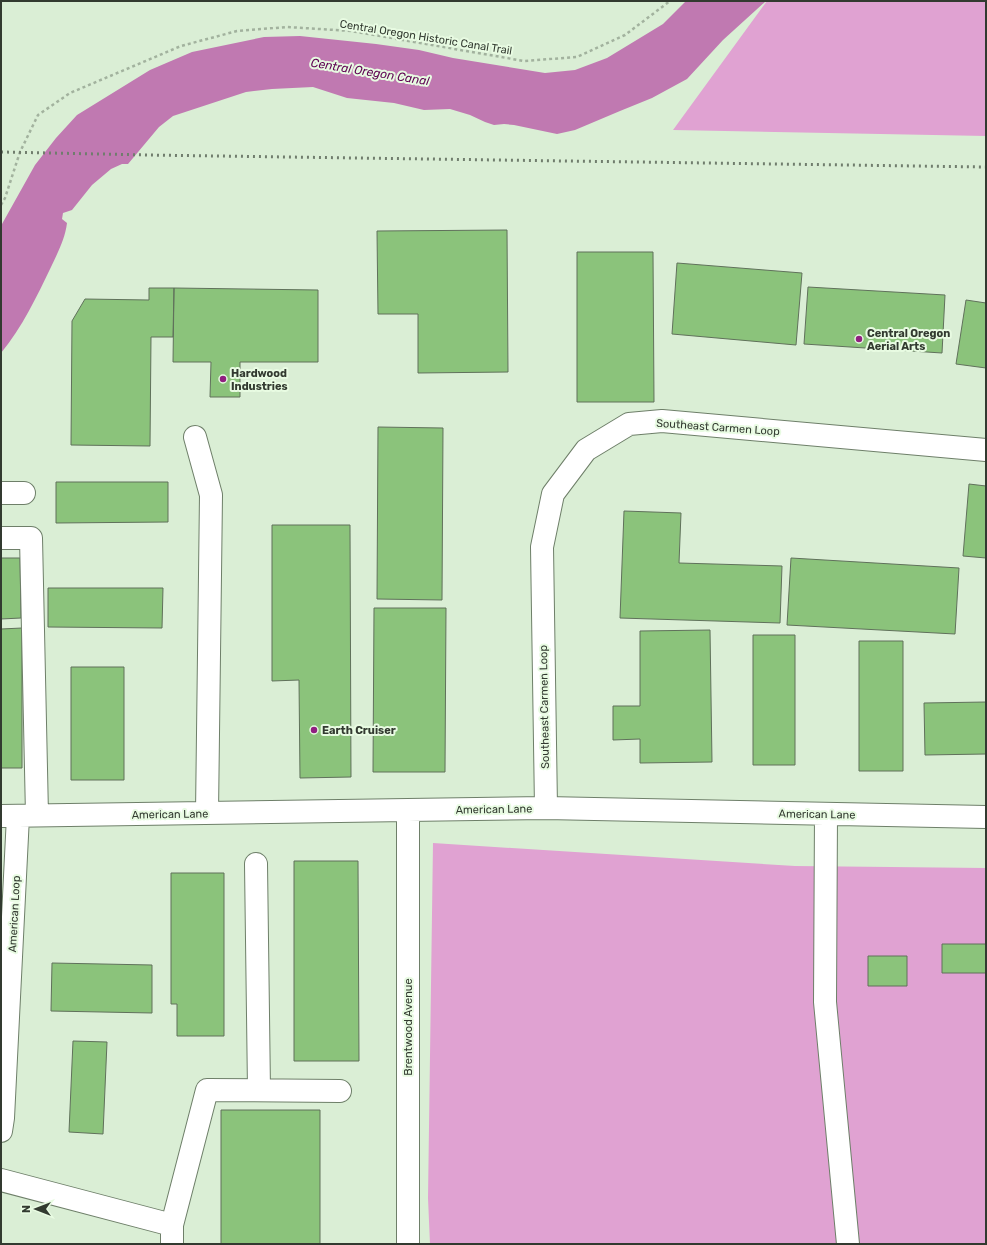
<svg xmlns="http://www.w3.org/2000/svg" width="987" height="1245" viewBox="0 0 987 1245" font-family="Rubik,sans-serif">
<rect width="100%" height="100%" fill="#daeed5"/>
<path fill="#e0a2d2" d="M 767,1 L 986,1 L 986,136 L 673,130 Z
M 433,843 L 795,866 L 986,868 L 986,1244 L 430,1244 L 428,1198 Z"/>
<path fill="#c079b1" d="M 686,1 L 766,1 L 723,40 L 687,79 L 652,98 L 620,111 L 575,130 L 557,134 L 514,125 L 504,124 L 494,125 L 485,122 L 470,115 L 450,109 L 424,110 L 394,103 L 347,98 L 313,87 L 272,89 L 246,92 L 173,116 L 159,127 L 128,164 L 122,164 L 111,169 L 92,185 L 72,210 L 63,213 L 62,219 L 67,223 C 65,239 58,252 51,267 C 37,296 22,328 1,353 L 1,227 L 2,224 L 35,165 L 56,138 L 77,115 L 150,70 L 192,52 L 264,37 L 300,36 L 376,44 L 419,50 L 453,58 L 545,73 L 575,70 L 607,58 L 663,24 Z"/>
<path fill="#8bc37b" stroke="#60715b" d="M 507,230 L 508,372 L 418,373 L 418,314 L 378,314 L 377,231 Z
M 577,252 L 653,252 L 654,402 L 577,402 Z
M 677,263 L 802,273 L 796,345 L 672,334 Z
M 808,287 L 945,295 L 942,353 L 804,344 Z
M 149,288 L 174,288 L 173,337 L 151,337 L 150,446 L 71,445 L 72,321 L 85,299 L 149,300 Z
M 174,288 L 318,290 L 318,362 L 240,362 L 240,397 L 210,397 L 211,362 L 173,362 Z
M 966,300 L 986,303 L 986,368 L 956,364 Z
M 378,427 L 443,428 L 442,600 L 377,599 Z
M 56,482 L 168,482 L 168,522 L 56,523 Z
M 969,484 L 986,486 L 986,558 L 963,556 Z
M 624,511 L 681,513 L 679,563 L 782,566 L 780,623 L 620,618 Z
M 272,525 L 350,525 L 351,777 L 300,778 L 299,680 L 272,681 Z
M 1,558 L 20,558 L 21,618 L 1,619 Z
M 791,558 L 959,568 L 955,634 L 787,625 Z
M 48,588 L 163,588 L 162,628 L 48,627 Z
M 374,608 L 446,608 L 445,772 L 373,772 Z
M 22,628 L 22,768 L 1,768 L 1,629 Z
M 710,630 L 712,762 L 640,763 L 640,739 L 613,740 L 613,706 L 640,706 L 640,631 Z
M 753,635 L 795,635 L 795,765 L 753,765 Z
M 859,641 L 903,641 L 903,771 L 859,771 Z
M 71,667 L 124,667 L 124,780 L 71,780 Z
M 986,702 L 986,754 L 925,755 L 924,703 Z
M 294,861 L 358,861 L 359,1061 L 294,1061 Z
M 171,873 L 224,873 L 224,1036 L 177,1036 L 177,1004 L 171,1004 Z
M 942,944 L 986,944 L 986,973 L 942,973 Z
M 868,956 L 907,956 L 907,986 L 868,986 Z
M 52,963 L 152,965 L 152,1013 L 51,1011 Z
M 73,1041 L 107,1042 L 103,1134 L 69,1132 Z
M 221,1110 L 320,1110 L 320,1244 L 221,1244 Z"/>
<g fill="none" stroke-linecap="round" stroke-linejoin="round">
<g stroke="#6e7f69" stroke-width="24">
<path id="minor" d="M 195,437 L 211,495 L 207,813
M 1,493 L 24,493
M 1,538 L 31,538 L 37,815
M 546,808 L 542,547 L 553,494 L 586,450 L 629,424 L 662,421 L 986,450
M 408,811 L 408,1244
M 826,814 L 825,1002 L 848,1244
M 1,816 L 546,808 L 986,817
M 256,864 L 259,1090
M 1,1131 L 3,1118 L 18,816
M 1,1180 L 172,1225
M 172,1244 L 172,1225 L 207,1090 L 340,1091"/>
</g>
<path stroke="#a2b29e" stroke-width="2.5" stroke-dasharray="3 3" stroke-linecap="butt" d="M 1,205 L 5,198 L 20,152 L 38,115 L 70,93 L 181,46 L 237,31 L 287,27 L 351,31 L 524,61 L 577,57 L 625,35 L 670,1"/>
<use href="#minor" stroke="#fff" stroke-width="22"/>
<path stroke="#707d6d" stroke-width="3" stroke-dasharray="2 4" stroke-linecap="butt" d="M 1,152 L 148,155 L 986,167"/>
</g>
<g fill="#901f80" stroke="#e8fbe2" stroke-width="1.5">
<circle cx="859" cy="339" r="4"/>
<circle cx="223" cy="379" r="4"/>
<circle cx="314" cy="730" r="4"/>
</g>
<g text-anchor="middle" stroke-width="4" stroke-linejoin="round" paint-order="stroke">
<g font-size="11" fill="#323a30" stroke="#e8fbe2">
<text transform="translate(426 37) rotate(9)" y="4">Central Oregon Historic Canal Trail</text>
<text transform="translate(718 427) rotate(4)" y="4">Southeast Carmen Loop</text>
<text transform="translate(544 707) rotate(-91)" y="4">Southeast Carmen Loop</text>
<text transform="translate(494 809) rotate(-1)" y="4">American Lane</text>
<text transform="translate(170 814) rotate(-1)" y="4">American Lane</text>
<text transform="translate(817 814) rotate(1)" y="4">American Lane</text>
<text transform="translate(14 914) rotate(-87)" y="4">American Loop</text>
<text transform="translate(408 1027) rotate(-90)" y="4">Brentwood Avenue</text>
</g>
<g font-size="11" font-weight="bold" fill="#323a30" stroke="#e8fbe2" text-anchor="start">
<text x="867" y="337">Central Oregon<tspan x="867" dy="13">Aerial Arts</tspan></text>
<text x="231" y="377">Hardwood<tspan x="231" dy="13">Industries</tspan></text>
<text x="322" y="734">Earth Cruiser</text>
</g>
<g font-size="12" font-style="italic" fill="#5f0353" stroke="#e8fbe2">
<text transform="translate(370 72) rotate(9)" y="4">Central Oregon Canal</text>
</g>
</g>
<rect width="987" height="1245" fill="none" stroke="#323a30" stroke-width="4"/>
<g transform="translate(36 1209) rotate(270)" stroke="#e8fbe2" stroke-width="3" paint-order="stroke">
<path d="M0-3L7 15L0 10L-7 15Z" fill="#323a30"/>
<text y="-6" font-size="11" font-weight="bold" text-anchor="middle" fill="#323a30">N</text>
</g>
</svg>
